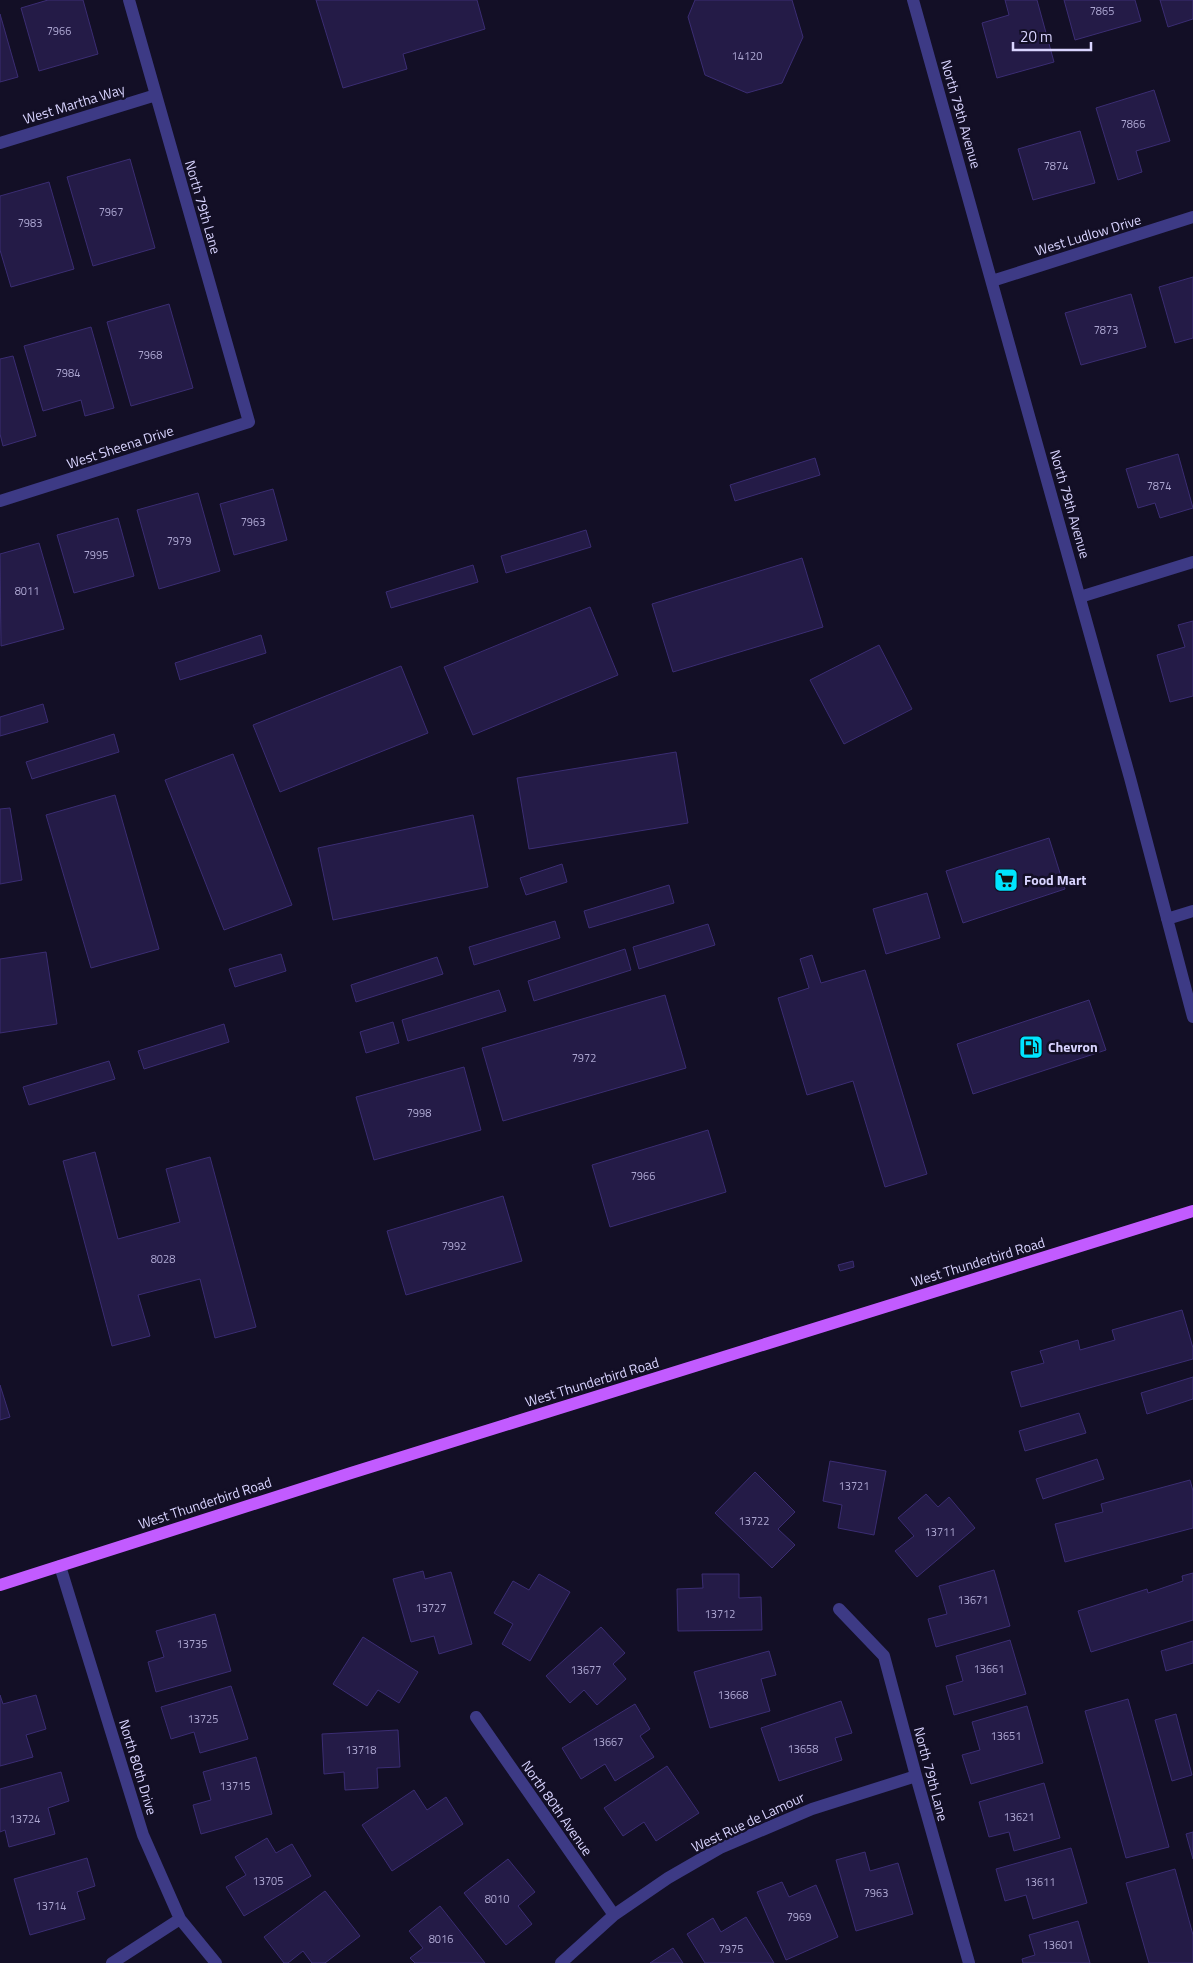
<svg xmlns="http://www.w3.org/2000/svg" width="1193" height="1963" viewBox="0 0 1193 1963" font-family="'Titillium Web',sans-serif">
<rect width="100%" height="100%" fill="#130f26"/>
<path fill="#241b47" stroke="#3b2d73" d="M 48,0 L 83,0 L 98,54 L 39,71 L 21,8 Z
M 316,0 L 477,0 L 485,29 L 403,54 L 407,69 L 343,88 Z
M 695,0 L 792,0 L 803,37 L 782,83 L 747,93 L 705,75 L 688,17 Z
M 1005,0 L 1037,0 L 1054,62 L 997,78 L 982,23 L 1009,15 Z
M 1064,0 L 1135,0 L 1141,21 L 1075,40 Z
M 1160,0 L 1193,0 L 1193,19 L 1168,27 Z
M 0,14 L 18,77 L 0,82 Z
M 1154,90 L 1170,141 L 1136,151 L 1142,172 L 1118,180 L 1096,108 Z
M 1080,131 L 1095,183 L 1033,200 L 1018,149 Z
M 130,159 L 155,248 L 93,266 L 67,177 Z
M 49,182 L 74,269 L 11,287 L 0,250 L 0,196 Z
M 1193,277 L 1193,338 L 1175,343 L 1159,287 Z
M 1131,294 L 1146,347 L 1081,365 L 1065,313 Z
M 169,304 L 193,388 L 131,406 L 107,322 Z
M 91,327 L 114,408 L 85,416 L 81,400 L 43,411 L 24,346 Z
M 13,356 L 36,436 L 3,446 L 0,434 L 0,359 Z
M 1178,454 L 1193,508 L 1160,518 L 1155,503 L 1138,508 L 1126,469 Z
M 815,458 L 820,475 L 735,501 L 730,485 Z
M 273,489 L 287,540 L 234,555 L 220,504 Z
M 198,493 L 220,571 L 159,589 L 137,510 Z
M 118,518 L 134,576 L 74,593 L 57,535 Z
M 586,530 L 591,547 L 506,573 L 501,556 Z
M 39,543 L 64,629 L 1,646 L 0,554 Z
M 802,558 L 823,627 L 673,672 L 652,604 Z
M 473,565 L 478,582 L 391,608 L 386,592 Z
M 590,607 L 618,675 L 473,735 L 444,667 Z
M 1193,621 L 1193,696 L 1170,702 L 1157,655 L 1185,647 L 1178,625 Z
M 261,635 L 266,653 L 180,680 L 175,663 Z
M 879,645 L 912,709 L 844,744 L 810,680 Z
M 401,666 L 428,733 L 280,792 L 253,725 Z
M 43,704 L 48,722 L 0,736 L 0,717 Z
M 114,734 L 119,752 L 32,779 L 26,762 Z
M 676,752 L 688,823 L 529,849 L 517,778 Z
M 233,754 L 292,905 L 224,930 L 165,780 Z
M 115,795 L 159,949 L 91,968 L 46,815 Z
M 10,808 L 22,880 L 0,884 L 0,809 Z
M 473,815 L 488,887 L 333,920 L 318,848 Z
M 1049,838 L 1065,889 L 963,923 L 946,871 Z
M 562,864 L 567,882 L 526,895 L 520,878 Z
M 669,885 L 674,903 L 589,928 L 584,911 Z
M 927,893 L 940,938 L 886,954 L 873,909 Z
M 555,921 L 560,938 L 474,965 L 469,947 Z
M 708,924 L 715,945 L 639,969 L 633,947 Z
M 625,949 L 631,970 L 534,1001 L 528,981 Z
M 46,952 L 57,1024 L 0,1033 L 0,959 Z
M 281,954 L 286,971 L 235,987 L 229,969 Z
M 812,955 L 821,983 L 865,970 L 927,1174 L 885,1187 L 853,1081 L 807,1095 L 778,998 L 809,988 L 800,959 Z
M 437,957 L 443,974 L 356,1002 L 351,985 Z
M 499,990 L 506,1011 L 408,1041 L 402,1020 Z
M 665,995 L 686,1068 L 503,1121 L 482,1048 Z
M 1089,1000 L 1106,1050 L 973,1094 L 957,1044 Z
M 393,1022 L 399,1043 L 366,1053 L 360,1032 Z
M 224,1024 L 229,1042 L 144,1069 L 138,1051 Z
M 109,1061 L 115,1079 L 29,1105 L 23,1087 Z
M 464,1067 L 481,1130 L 374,1160 L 356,1097 Z
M 708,1130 L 726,1192 L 610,1227 L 592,1165 Z
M 95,1152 L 118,1239 L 180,1222 L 166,1169 L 210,1157 L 256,1327 L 215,1338 L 200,1279 L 138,1295 L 150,1336 L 112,1346 L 63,1161 Z
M 503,1196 L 522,1261 L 406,1295 L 387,1231 Z
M 853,1261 L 854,1267 L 840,1271 L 838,1265 Z
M 1182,1310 L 1193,1348 L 1193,1359 L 1021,1407 L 1011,1372 L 1044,1363 L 1040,1351 L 1078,1340 L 1080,1350 L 1115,1340 L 1112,1330 Z
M 1193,1377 L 1193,1399 L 1147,1414 L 1141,1393 Z
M 0,1385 L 10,1417 L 0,1420 Z
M 1079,1413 L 1086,1433 L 1025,1451 L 1019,1431 Z
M 1097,1459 L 1104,1479 L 1043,1499 L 1036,1479 Z
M 830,1461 L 886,1471 L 874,1535 L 838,1528 L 842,1505 L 823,1501 Z
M 755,1472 L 795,1512 L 778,1529 L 795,1545 L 772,1568 L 715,1513 Z
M 1190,1480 L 1193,1491 L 1193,1528 L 1065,1562 L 1055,1524 L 1103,1512 L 1101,1504 Z
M 926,1494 L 938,1507 L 949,1497 L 975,1528 L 917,1577 L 895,1551 L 914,1536 L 898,1518 Z
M 994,1570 L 1010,1626 L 936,1647 L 928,1619 L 947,1614 L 939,1586 Z
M 423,1571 L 425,1579 L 451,1572 L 472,1644 L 439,1654 L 434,1636 L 411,1642 L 393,1579 Z
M 1193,1573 L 1193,1620 L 1091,1652 L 1078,1611 L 1147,1589 L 1148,1593 L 1183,1581 L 1182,1576 Z
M 539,1574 L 570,1592 L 530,1661 L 502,1644 L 513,1624 L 494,1613 L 513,1581 L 529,1590 Z
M 702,1574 L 739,1574 L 739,1598 L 761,1597 L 762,1630 L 678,1631 L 677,1589 L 703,1588 Z
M 215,1614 L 231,1671 L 156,1692 L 148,1662 L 164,1657 L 156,1631 Z
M 601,1627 L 625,1653 L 613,1664 L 626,1679 L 597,1705 L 584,1690 L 570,1703 L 546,1676 Z
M 363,1637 L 418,1672 L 399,1703 L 378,1690 L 367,1706 L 333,1684 Z
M 1010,1640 L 1026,1694 L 954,1715 L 946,1686 L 963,1681 L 956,1656 Z
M 1193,1641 L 1193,1663 L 1166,1671 L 1161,1651 Z
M 769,1651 L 776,1675 L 761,1679 L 770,1711 L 710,1728 L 694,1672 Z
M 231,1686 L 248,1739 L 200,1753 L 194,1732 L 171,1739 L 161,1707 Z
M 0,1695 L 3,1704 L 36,1695 L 46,1729 L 26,1735 L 33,1757 L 0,1766 Z
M 1128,1699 L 1169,1847 L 1126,1858 L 1085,1711 Z
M 841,1701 L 852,1733 L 835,1738 L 842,1760 L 779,1781 L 761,1728 Z
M 635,1704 L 650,1729 L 640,1736 L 654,1757 L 615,1781 L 605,1764 L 581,1779 L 562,1748 Z
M 1027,1706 L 1043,1763 L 971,1784 L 962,1755 L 980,1750 L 972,1722 Z
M 1176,1714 L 1192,1775 L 1172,1781 L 1155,1720 Z
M 398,1730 L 400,1767 L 377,1768 L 378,1788 L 345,1790 L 344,1772 L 324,1774 L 322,1734 Z
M 256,1757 L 272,1814 L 201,1834 L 193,1805 L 211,1800 L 203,1772 Z
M 667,1766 L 699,1813 L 656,1841 L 644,1822 L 623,1836 L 604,1808 Z
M 61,1772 L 69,1801 L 48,1808 L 55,1834 L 9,1847 L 5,1830 L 0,1832 L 0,1789 Z
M 1044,1783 L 1060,1838 L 1014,1851 L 1009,1832 L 989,1837 L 979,1802 Z
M 414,1790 L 427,1810 L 446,1797 L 463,1824 L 392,1871 L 362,1825 Z
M 1193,1832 L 1193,1859 L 1186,1834 Z
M 267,1838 L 276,1853 L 292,1844 L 311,1876 L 244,1916 L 226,1887 L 246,1875 L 235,1857 Z
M 1071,1848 L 1087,1903 L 1033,1919 L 1026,1895 L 1005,1901 L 996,1869 Z
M 865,1852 L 870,1871 L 898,1863 L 913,1914 L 856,1931 L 836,1860 Z
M 87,1858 L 95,1886 L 77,1892 L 85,1919 L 30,1935 L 14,1879 Z
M 508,1859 L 535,1892 L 518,1906 L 532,1924 L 506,1945 L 464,1893 Z
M 1175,1869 L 1193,1935 L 1193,1963 L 1149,1963 L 1126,1883 Z
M 782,1882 L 789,1897 L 816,1885 L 838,1937 L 786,1960 L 757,1892 Z
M 325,1891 L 360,1936 L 325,1963 L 312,1963 L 303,1951 L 288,1963 L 284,1963 L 264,1937 Z
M 440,1906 L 485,1963 L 415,1963 L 410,1958 L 423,1948 L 409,1931 Z
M 746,1917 L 774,1963 L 705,1963 L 687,1934 L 713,1918 L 721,1932 Z
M 1078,1921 L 1090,1963 L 1023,1963 L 1022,1959 L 1035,1955 L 1029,1935 Z
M 673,1948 L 683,1963 L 650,1963 Z"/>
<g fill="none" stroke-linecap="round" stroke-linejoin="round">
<path stroke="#3d3a85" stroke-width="12" d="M 913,0 L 1130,778 L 1193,1017
M 0,143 L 156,95
M 992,281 L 1193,217
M 0,501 L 249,422 L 129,0
M 1080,597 L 1193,562
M 1167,919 L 1193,911
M 60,1566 L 143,1835 L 180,1919 L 216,1963
M 839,1609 L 884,1656 L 916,1776 L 969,1963
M 476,1717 L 614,1915
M 112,1963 L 180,1919
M 561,1963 L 614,1915 L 668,1878 L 720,1848 L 812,1809 L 916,1776"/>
<path stroke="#c25bff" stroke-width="12" d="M 0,1585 L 351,1473 L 1193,1211"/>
</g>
<defs>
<g id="supermarket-square" transform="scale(1.25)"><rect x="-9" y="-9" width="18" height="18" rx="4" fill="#00e5ff" stroke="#130f26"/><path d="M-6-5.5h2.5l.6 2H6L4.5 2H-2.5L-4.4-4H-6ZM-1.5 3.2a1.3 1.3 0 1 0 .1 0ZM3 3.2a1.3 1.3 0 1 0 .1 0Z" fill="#111"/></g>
<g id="fuel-square" transform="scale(1.25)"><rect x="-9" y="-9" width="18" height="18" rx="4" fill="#00e5ff" stroke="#130f26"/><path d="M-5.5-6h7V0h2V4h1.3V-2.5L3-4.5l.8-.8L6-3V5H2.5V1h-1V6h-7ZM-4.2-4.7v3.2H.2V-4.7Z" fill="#111"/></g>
</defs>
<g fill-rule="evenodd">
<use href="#supermarket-square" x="1006" y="880"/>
<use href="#fuel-square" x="1031" y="1047"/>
</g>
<g text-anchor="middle" stroke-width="5" stroke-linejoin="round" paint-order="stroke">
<g font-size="11" fill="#aca6d1">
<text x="1102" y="15">7865</text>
<text x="59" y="35">7966</text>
<text x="747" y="60">14120</text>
<text x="1133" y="128">7866</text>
<text x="1056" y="170">7874</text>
<text x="111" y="216">7967</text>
<text x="30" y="227">7983</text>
<text x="1106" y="334">7873</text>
<text x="150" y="359">7968</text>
<text x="68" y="377">7984</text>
<text x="1159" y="490">7874</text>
<text x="253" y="526">7963</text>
<text x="179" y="545">7979</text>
<text x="96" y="559">7995</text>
<text x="27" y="595">8011</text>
<text x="584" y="1062">7972</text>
<text x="419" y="1117">7998</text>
<text x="643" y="1180">7966</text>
<text x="454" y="1250">7992</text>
<text x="163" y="1263">8028</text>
<text x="854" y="1490">13721</text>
<text x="754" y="1525">13722</text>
<text x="940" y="1536">13711</text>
<text x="973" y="1604">13671</text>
<text x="431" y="1612">13727</text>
<text x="720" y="1618">13712</text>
<text x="192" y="1648">13735</text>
<text x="989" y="1673">13661</text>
<text x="586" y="1674">13677</text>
<text x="733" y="1699">13668</text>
<text x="203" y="1723">13725</text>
<text x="1006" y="1740">13651</text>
<text x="608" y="1746">13667</text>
<text x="803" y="1753">13658</text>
<text x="361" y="1754">13718</text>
<text x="235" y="1790">13715</text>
<text x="1019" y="1821">13621</text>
<text x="25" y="1823">13724</text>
<text x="268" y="1885">13705</text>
<text x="1040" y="1886">13611</text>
<text x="876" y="1897">7963</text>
<text x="497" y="1903">8010</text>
<text x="51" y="1910">13714</text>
<text x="799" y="1921">7969</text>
<text x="441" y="1943">8016</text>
<text x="1058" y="1949">13601</text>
<text x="731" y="1953">7975</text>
</g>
<g font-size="14" fill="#d9d4ff" stroke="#130f26">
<text transform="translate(74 104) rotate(-17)" y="5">West Martha Way</text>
<text transform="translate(961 114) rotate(74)" y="5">North 79th Avenue</text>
<text transform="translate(203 207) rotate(74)" y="5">North 79th Lane</text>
<text transform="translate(1088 235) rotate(-17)" y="5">West Ludlow Drive</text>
<text transform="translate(120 447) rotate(-18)" y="5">West Sheena Drive</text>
<text transform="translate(1070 504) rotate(74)" y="5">North 79th Avenue</text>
<text transform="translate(978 1262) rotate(-17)" y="5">West Thunderbird Road</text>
<text transform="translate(592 1382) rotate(-17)" y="5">West Thunderbird Road</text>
<text transform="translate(205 1503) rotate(-18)" y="5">West Thunderbird Road</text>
<text transform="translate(138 1767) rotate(73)" y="5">North 80th Drive</text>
<text transform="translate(931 1774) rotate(75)" y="5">North 79th Lane</text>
<text transform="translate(557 1808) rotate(55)" y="5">North 80th Avenue</text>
<text transform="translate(748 1822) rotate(-25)" y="5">West Rue de Lamour</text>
</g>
<g font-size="14" font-weight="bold" fill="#d9d4ff" stroke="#130f26" text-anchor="start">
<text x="1024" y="885">Food Mart</text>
<text x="1048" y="1052">Chevron</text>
</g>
</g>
<path d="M1013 42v8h78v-8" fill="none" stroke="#d9d4ff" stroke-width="2.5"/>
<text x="1020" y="42" font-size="15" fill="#d9d4ff" stroke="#130f26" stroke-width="4" paint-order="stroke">20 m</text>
</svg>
